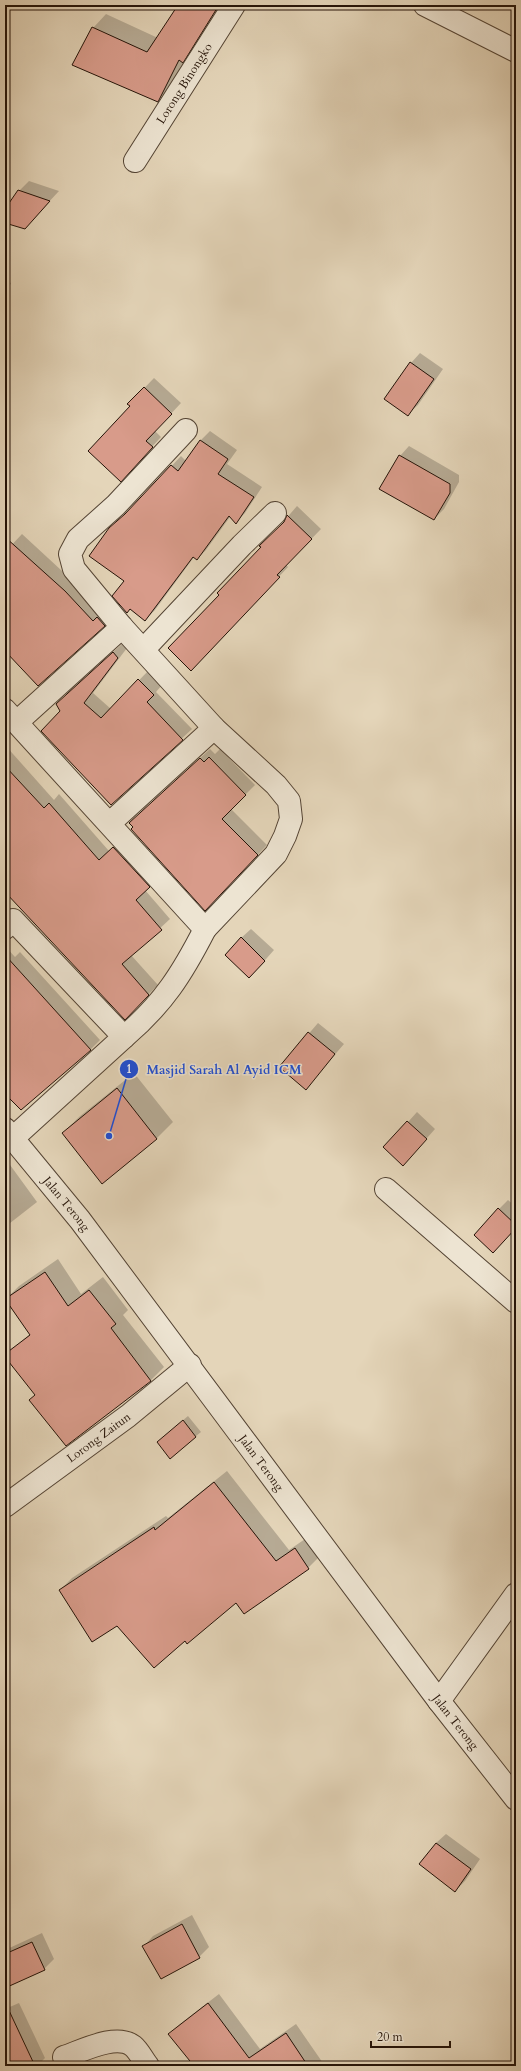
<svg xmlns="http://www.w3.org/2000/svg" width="521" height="2071" viewBox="0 0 521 2071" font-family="Cardo,serif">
<rect width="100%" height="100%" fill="#e4d5b9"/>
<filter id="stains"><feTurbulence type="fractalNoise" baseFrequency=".005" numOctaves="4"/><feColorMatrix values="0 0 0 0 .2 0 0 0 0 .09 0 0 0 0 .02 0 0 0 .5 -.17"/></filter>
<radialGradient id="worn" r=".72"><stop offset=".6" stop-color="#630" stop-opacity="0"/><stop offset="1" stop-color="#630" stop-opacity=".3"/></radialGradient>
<path fill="#0003" d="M 179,5 L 224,5 L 196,48 L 186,58 L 171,87 L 157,101 L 93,28 L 106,14 L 158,38 Z
M 501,5 L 516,5 L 516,12 Z
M 29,181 L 59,191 L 34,218 L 5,222 L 5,210 L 19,191 Z
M 5,280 L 11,283 L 5,295 Z
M 420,353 L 443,369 L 418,405 L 408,414 L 411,363 Z
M 154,378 L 181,403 L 155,431 L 161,437 L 130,471 L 131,406 L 129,404 Z
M 210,431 L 237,450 L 227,464 L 262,487 L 245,513 L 236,522 L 230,517 L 206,550 L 197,559 L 194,557 L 155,610 L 145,620 L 125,580 L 132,508 L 181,456 L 186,461 L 201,440 Z
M 409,446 L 459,475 L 459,482 L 444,509 L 434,519 L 400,456 Z
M 297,506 L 321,529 L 286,565 L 288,567 L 201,660 L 220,595 Z
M 22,534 L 74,582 L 114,616 L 104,625 L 5,650 L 5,552 Z
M 123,643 L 127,648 L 93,693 L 111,709 L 149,670 L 162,685 L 156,692 L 192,729 L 111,804 L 61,711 L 66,694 Z
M 5,745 L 54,800 L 59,794 L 109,851 L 123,838 L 159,877 L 145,890 L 170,919 L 131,955 L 158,985 L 125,1018 L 5,891 Z
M 210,749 L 215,754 L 220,749 L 255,785 L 231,809 L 267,845 L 215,900 L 140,813 Z
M 251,929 L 274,950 L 259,967 L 241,938 Z
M 5,946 L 15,957 L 20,952 L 100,1040 L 90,1050 L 5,1092 Z
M 318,1023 L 344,1044 L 306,1088 L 280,1067 Z
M 134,1073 L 173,1122 L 157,1138 L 102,1183 L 63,1133 L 79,1117 Z
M 417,1112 L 435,1129 L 412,1155 L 408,1122 Z
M 5,1158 L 37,1202 L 5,1227 Z
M 508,1200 L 516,1207 L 516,1227 L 499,1209 Z
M 58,1259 L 81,1294 L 103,1277 L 128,1310 L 123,1315 L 164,1367 L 151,1380 L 66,1445 L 36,1395 L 5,1355 L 30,1334 L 6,1299 L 19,1286 Z
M 188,1416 L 201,1432 L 170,1457 L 163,1437 Z
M 227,1471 L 289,1550 L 308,1537 L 320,1556 L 308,1568 L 244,1612 L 236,1602 L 185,1640 L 117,1625 L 60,1590 L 72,1578 L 166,1516 L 168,1518 Z
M 446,1834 L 480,1859 L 465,1881 L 455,1891 L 436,1843 Z
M 192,1915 L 209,1947 L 199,1957 L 161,1978 L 144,1946 L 153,1936 Z
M 42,1933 L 54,1959 L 44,1969 L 5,1987 L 5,1950 Z
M 219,1994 L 260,2049 L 296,2024 L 325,2066 L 195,2066 L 170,2034 L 180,2024 Z
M 19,2003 L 45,2058 L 37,2066 L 5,2066 L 5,2009 Z"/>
<path fill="#d89b8a" stroke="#241308" d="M 178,5 L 219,5 L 183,63 L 179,60 L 158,102 L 72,65 L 92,27 L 147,52 Z
M 18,190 L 50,201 L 25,229 L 5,223 L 5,209 Z
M 410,362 L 434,379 L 408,416 L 384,399 Z
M 144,387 L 172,414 L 146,441 L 153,447 L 121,482 L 88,451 L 130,406 L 127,404 Z
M 200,440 L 228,459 L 218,474 L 254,497 L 236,524 L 229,516 L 197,560 L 193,557 L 145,621 L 130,609 L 127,613 L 112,596 L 124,581 L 89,556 L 109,528 L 125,514 L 171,465 L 178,471 Z
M 399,455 L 450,484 L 450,493 L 434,520 L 379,489 Z
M 287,515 L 312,539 L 277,575 L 280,577 L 191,671 L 168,648 L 219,595 L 217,593 L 261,547 L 259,546 L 284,522 Z
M 5,537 L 65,591 L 93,621 L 97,617 L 105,626 L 38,686 L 5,651 Z
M 113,652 L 118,658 L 84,703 L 101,718 L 138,679 L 154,695 L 147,702 L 183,740 L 111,805 L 41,731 L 60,711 L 56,704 Z
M 209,757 L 246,795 L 222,819 L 258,855 L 205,911 L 131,829 L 133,827 L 129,823 L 200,758 L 204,762 Z
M 5,766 L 44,808 L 49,803 L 99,860 L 113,847 L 150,887 L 136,900 L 162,930 L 122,964 L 149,995 L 125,1020 L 5,892 Z
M 241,937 L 265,961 L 249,978 L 225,955 Z
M 5,955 L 91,1050 L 21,1110 L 5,1094 Z
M 308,1032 L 335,1054 L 306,1090 L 279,1067 Z
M 117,1088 L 157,1139 L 102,1184 L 62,1133 Z
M 407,1121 L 427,1139 L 403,1166 L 383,1147 Z
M 498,1208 L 516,1225 L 516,1228 L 493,1253 L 474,1235 Z
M 45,1272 L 68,1306 L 89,1290 L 116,1324 L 111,1328 L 151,1381 L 66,1446 L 29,1400 L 35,1395 L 5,1357 L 5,1354 L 30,1335 L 5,1299 Z
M 183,1420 L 196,1437 L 170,1459 L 157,1442 Z
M 214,1482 L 276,1561 L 295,1548 L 309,1569 L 244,1614 L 236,1603 L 187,1644 L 185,1641 L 154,1668 L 117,1626 L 92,1642 L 59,1590 L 154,1527 L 155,1530 Z
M 436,1843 L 471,1869 L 455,1892 L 419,1864 Z
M 182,1924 L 200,1958 L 161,1979 L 142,1946 Z
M 32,1942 L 45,1970 L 5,1988 L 5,1954 Z
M 5,2002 L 35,2066 L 5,2066 Z
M 208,2003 L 249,2058 L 286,2033 L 308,2066 L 194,2066 L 168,2034 Z"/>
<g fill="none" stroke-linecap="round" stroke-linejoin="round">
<g stroke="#544434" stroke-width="24">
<g id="street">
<path d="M 425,5 L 516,51"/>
<path id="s1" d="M 135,161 L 234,5"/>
<path d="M 186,430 L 116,505 L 78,539 L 70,554 L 74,569 L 122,627 L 214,728 L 276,785 L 289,801 L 291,819 L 285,836 L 276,854 L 205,929"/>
<path d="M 144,649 L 242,545 L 275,513"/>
<path d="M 5,710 L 205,929 C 182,974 163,1004 124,1037"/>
<path d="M 17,722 L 122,627"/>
<path d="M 110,823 L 214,728"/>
<path d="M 5,928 L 13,920 L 124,1037 L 13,1138"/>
<path id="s2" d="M 5,1129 L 80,1220 L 439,1701 L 516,1799"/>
<path d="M 386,1189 L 516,1302"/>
<path id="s3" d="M 5,1506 L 128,1416 L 190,1365"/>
<path d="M 439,1701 L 516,1594"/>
<path d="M 64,2057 C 82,2051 116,2033 133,2046 C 139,2051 143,2060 148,2066"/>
</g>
</g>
<use href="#street" stroke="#ede4d2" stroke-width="22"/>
</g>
<g text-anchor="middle" stroke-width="3" stroke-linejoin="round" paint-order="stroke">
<g font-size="12" fill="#241308" stroke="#ede4d2">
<text dy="4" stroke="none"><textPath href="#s1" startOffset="92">Lorong Binongko</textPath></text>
<text dy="4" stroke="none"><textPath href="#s2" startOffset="97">Jalan Terong</textPath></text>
<text dy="4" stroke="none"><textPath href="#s3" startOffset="116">Lorong Zaitun</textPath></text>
<text dy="4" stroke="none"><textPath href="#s2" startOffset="421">Jalan Terong</textPath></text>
<text dy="4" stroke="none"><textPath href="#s2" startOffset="745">Jalan Terong</textPath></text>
</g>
</g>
<path fill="none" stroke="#1d4ed8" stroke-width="1.5" d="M109 1136L129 1069"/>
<g fill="#1d4ed8" stroke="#ede4d2" stroke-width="1.5">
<circle cx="109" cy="1136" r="4"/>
<circle cx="129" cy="1069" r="10"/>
</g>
<g font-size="12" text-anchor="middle" font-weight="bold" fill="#fff">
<text x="129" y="1073">1</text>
</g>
<g font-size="13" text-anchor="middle" font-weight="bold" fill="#1d4ed8" stroke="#ede4d2" stroke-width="3" stroke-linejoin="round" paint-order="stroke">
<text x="224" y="1074">Masjid Sarah Al Ayid ICM</text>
</g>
<rect width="521" height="2071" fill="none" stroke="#e4d5b9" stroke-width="20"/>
<rect x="6" y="6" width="509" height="2059" fill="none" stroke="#241308" stroke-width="2"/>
<rect x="10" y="10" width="501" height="2051" fill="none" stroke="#241308"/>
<path d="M371 2041v6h79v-6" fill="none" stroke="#241308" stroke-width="2"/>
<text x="377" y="2041" font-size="12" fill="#241308" stroke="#ede4d2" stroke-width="3" paint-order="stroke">20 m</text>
<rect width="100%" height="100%" filter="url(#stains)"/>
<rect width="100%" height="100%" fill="url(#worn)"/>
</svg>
